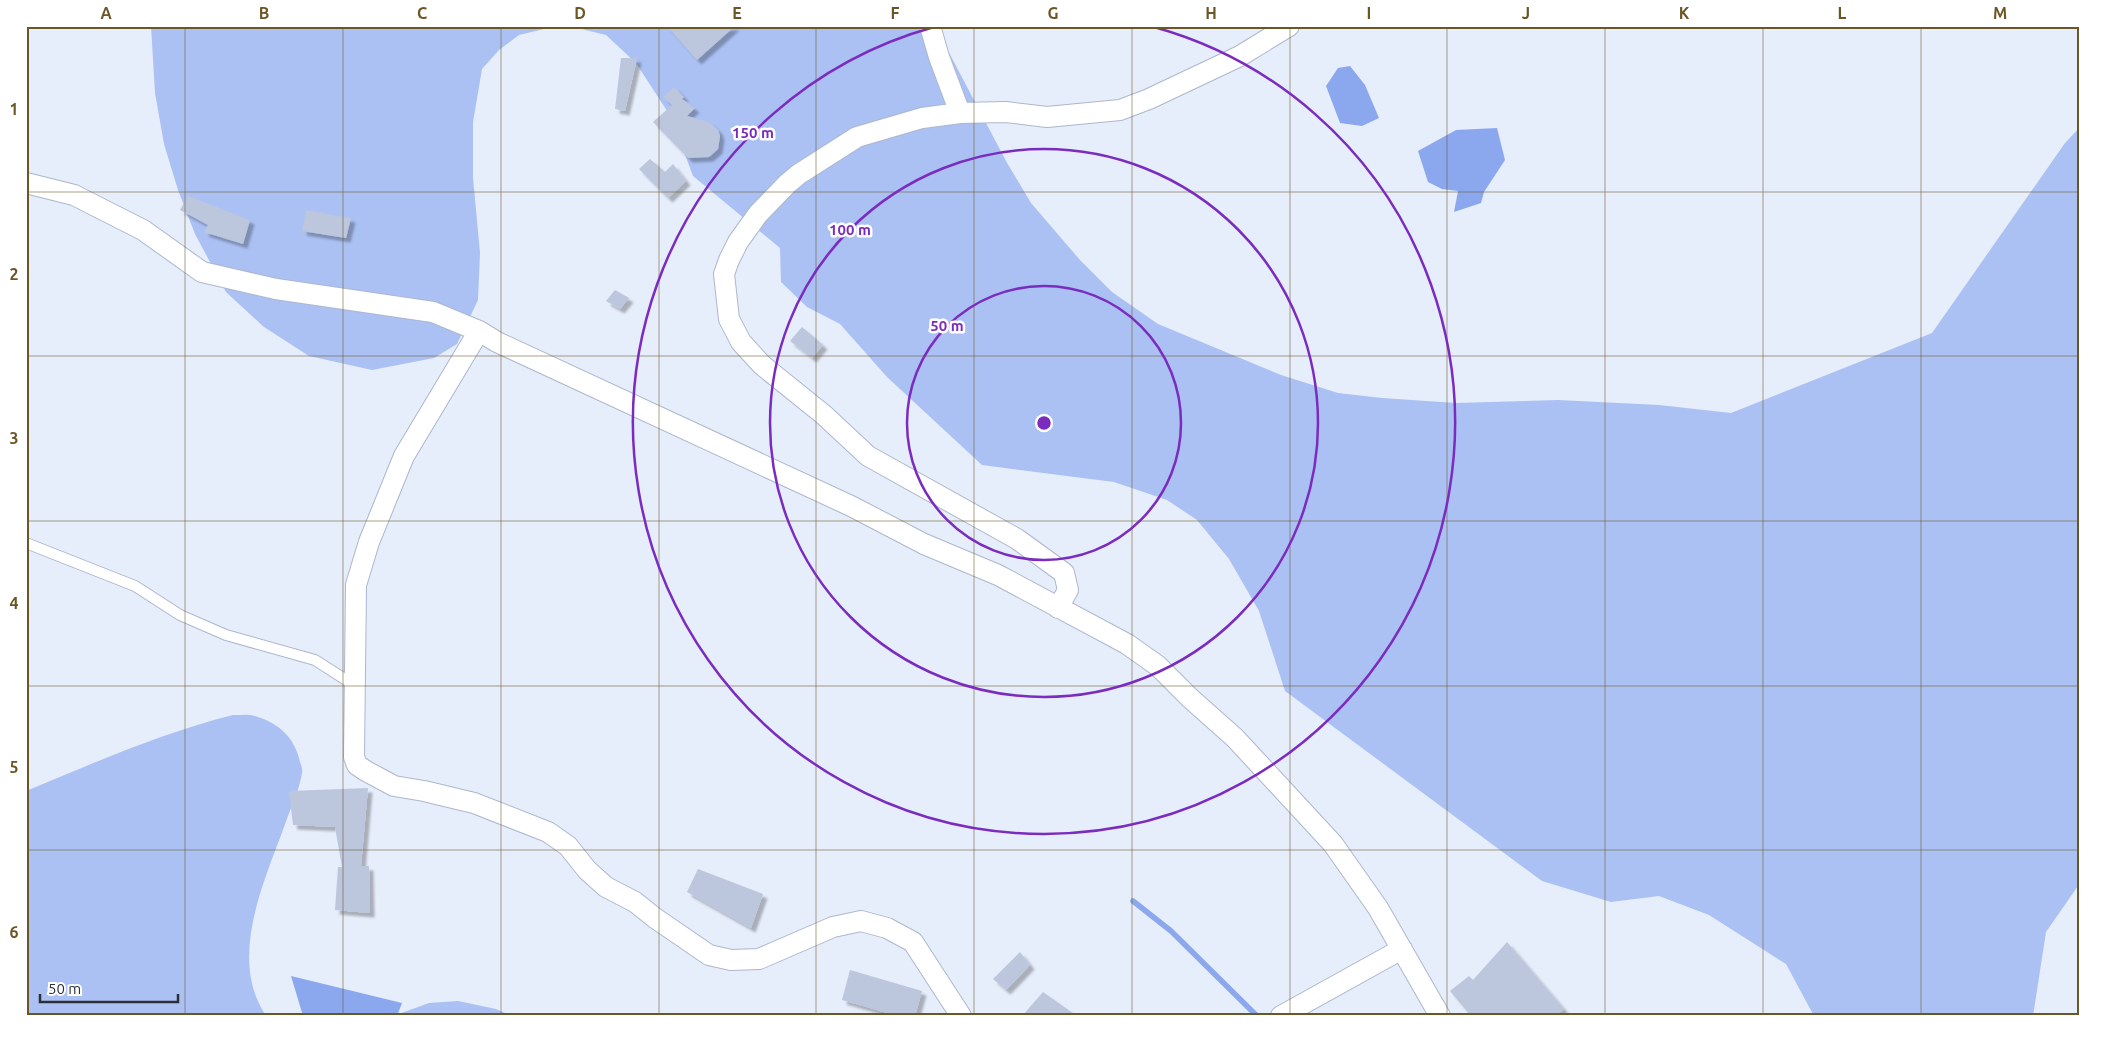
<svg xmlns="http://www.w3.org/2000/svg" width="2106" height="1042" viewBox="0 0 2106 1042" font-family="Ubuntu,sans-serif">
<defs>
<filter id="shadow"><feDropShadow dx="4.5" dy="4.5" stdDeviation="1" flood-color="#0004"/></filter>
</defs>
<rect width="100%" height="100%" fill="#e6edfb"/>
<path fill="#abc1f3" d="M 151,26 L 556,26 L 519,35 L 499,50 L 482,69 L 473,122 L 473,178 L 480,253 L 478,300 L 457,344 L 434,358 L 372,370 L 309,356 L 264,327 L 226,292 L 195,234 L 178,190 L 164,144 L 155,93 Z
M 569,26 L 935,26 L 1006,161 L 1031,203 L 1080,260 L 1112,292 L 1158,324 L 1281,375 L 1338,393 L 1382,398 L 1456,403 L 1558,400 L 1659,405 L 1731,413 L 1932,333 L 2065,143 L 2080,127 L 2080,883 L 2046,932 L 2033,1016 L 1814,1016 L 1786,964 L 1709,915 L 1659,896 L 1611,902 L 1542,881 L 1285,691 L 1259,611 L 1229,559 L 1197,520 L 1167,500 L 1114,482 L 982,465 L 887,377 L 840,324 L 807,307 L 781,282 L 780,248 L 693,176 L 671,117 L 636,63 L 606,35 Z
M 233,715 C 240,715 249,714 255,716 C 279,723 295,738 300,762 C 301,765 303,769 302,773 C 300,787 293,803 288,816 C 267,876 226,956 266,1016 L 26,1016 L 26,791 C 94,763 161,733 233,715 Z
M 458,1001 L 496,1009 L 512,1016 L 393,1016 L 429,1003 Z"/>
<path fill="#8ba8ef" d="M 1350,66 L 1365,85 L 1379,118 L 1362,126 L 1340,123 L 1326,86 L 1338,68 Z
M 1497,128 L 1505,160 L 1484,192 L 1481,203 L 1454,212 L 1458,191 L 1442,189 L 1428,182 L 1418,151 L 1456,130 Z
M 291,976 L 402,1003 L 397,1016 L 303,1016 Z"/>
<g fill="none" stroke-linecap="round" stroke-linejoin="round">
<path stroke="#8ba8ef" stroke-width="5.5" d="M 1133,901 L 1171,931 L 1257,1016"/>
</g>
<path fill="#bcc6dd" filter="url(#shadow)" d="M 667,26 L 735,26 L 697,60 Z
M 621,58 L 637,58 L 625,111 L 615,109 Z
M 674,87 L 684,97 L 682,99 L 695,108 L 687,116 L 709,122 L 718,130 L 720,136 L 718,149 L 709,157 L 688,158 L 653,122 L 672,105 L 663,97 Z
M 650,159 L 665,172 L 673,164 L 686,181 L 668,198 L 639,169 Z
M 188,196 L 250,220 L 243,244 L 204,232 L 208,225 L 180,210 Z
M 306,210 L 351,218 L 346,238 L 302,231 Z
M 615,290 L 629,298 L 620,309 L 606,301 Z
M 802,327 L 823,345 L 812,358 L 790,341 Z
M 368,788 L 361,866 L 369,866 L 370,913 L 335,910 L 338,867 L 342,867 L 335,827 L 293,825 L 289,791 Z
M 698,869 L 763,894 L 751,928 L 687,892 Z
M 1507,942 L 1564,1009 L 1555,1016 L 1471,1016 L 1450,991 L 1469,976 L 1473,980 Z
M 1020,952 L 1030,965 L 1006,990 L 993,979 Z
M 850,970 L 922,991 L 915,1016 L 898,1016 L 842,1000 Z
M 1043,992 L 1077,1016 L 1022,1016 Z"/>
<g fill="none" stroke-linecap="round" stroke-linejoin="round">
<g stroke="#adb7cd" stroke-width="12">
<path id="service" d="M 26,543 L 135,586 L 180,615 L 226,635 L 315,660 L 354,685"/>
</g>
<g stroke="#adb7cd" stroke-width="22">
<path id="minor" d="M 930,26 L 939,57 L 960,113
M 26,183 L 74,195 L 143,230 L 202,272 L 276,289 L 433,312 L 479,331 L 497,342 L 851,506 L 924,544 L 998,575 L 1127,644 L 1158,666 L 1190,698 L 1235,738 L 1333,844 L 1378,908 L 1440,1016
M 479,331 L 404,456 L 369,542 L 356,585 L 354,757 L 357,765 L 366,771 L 394,786 L 424,791 L 474,803 L 548,832 L 568,846 L 587,870 L 606,887 L 635,902 L 655,918 L 709,955 L 731,960 L 759,959 L 833,927 L 861,921 L 887,928 L 913,942 L 961,1016
M 1058,608 L 1068,590 L 1064,573 L 1017,539 L 868,456 L 824,415 L 762,365 L 741,342 L 729,319 L 724,274 L 729,260 L 738,242 L 758,214 L 787,184 L 799,174 L 857,137 L 922,118 L 960,113 L 1006,112 L 1047,117 L 1120,110 L 1149,99 L 1240,56 L 1289,26
M 1281,1016 L 1402,949"/>
</g>
<use href="#service" stroke="#fff" stroke-width="10"/>
<use href="#minor" stroke="#fff" stroke-width="20"/>
</g>
<path fill="none" stroke="#6b5625" stroke-width="1" stroke-opacity="0.55" d="M 185,26 L 185,1016M 343,26 L 343,1016M 501,26 L 501,1016M 659,26 L 659,1016M 816,26 L 816,1016M 974,26 L 974,1016M 1132,26 L 1132,1016M 1290,26 L 1290,1016M 1447,26 L 1447,1016M 1605,26 L 1605,1016M 1763,26 L 1763,1016M 1921,26 L 1921,1016M 26,192 L 2080,192M 26,356 L 2080,356M 26,521 L 2080,521M 26,686 L 2080,686M 26,850 L 2080,850"/>
<g fill="none" stroke="#7b2cbf" stroke-width="2.5">
<circle cx="1044" cy="423" r="137"/>
<circle cx="1044" cy="423" r="274"/>
<path d="M1154 27A411 411 0 1 1 934 27"/>
</g>
<circle cx="1044" cy="423" r="8" fill="#7b2cbf" stroke="#fff" stroke-width="2.5"/>
<g font-size="15" text-anchor="middle" font-weight="bold" fill="#7b2cbf" stroke="#fff" stroke-width="5" stroke-linejoin="round" paint-order="stroke">
<text x="753" y="138">150 m</text>
<text x="850" y="235">100 m</text>
<text x="947" y="331">50 m</text>
</g>
<rect width="2106" height="1042" fill="none" stroke="#ffffff" stroke-width="55"/>
<path d="M40 994v8h138v-8" fill="none" stroke="#2b2f38" stroke-width="2.5"/>
<text x="48" y="994" font-size="15" fill="#2b2f38" stroke="#ffffff" stroke-width="4" paint-order="stroke">50 m</text>
<rect x="28" y="28" width="2050" height="986" fill="none" stroke="#6b5625" stroke-width="2"/>
<g font-size="16" text-anchor="middle" font-weight="bold" fill="#6b5625">
<text x="106" y="19">A</text>
<text x="264" y="19">B</text>
<text x="422" y="19">C</text>
<text x="580" y="19">D</text>
<text x="737" y="19">E</text>
<text x="895" y="19">F</text>
<text x="1053" y="19">G</text>
<text x="1211" y="19">H</text>
<text x="1369" y="19">I</text>
<text x="1526" y="19">J</text>
<text x="1684" y="19">K</text>
<text x="1842" y="19">L</text>
<text x="2000" y="19">M</text>
<text x="14" y="115">1</text>
<text x="14" y="280">2</text>
<text x="14" y="444">3</text>
<text x="14" y="609">4</text>
<text x="14" y="773">5</text>
<text x="14" y="938">6</text>
</g>
</svg>
